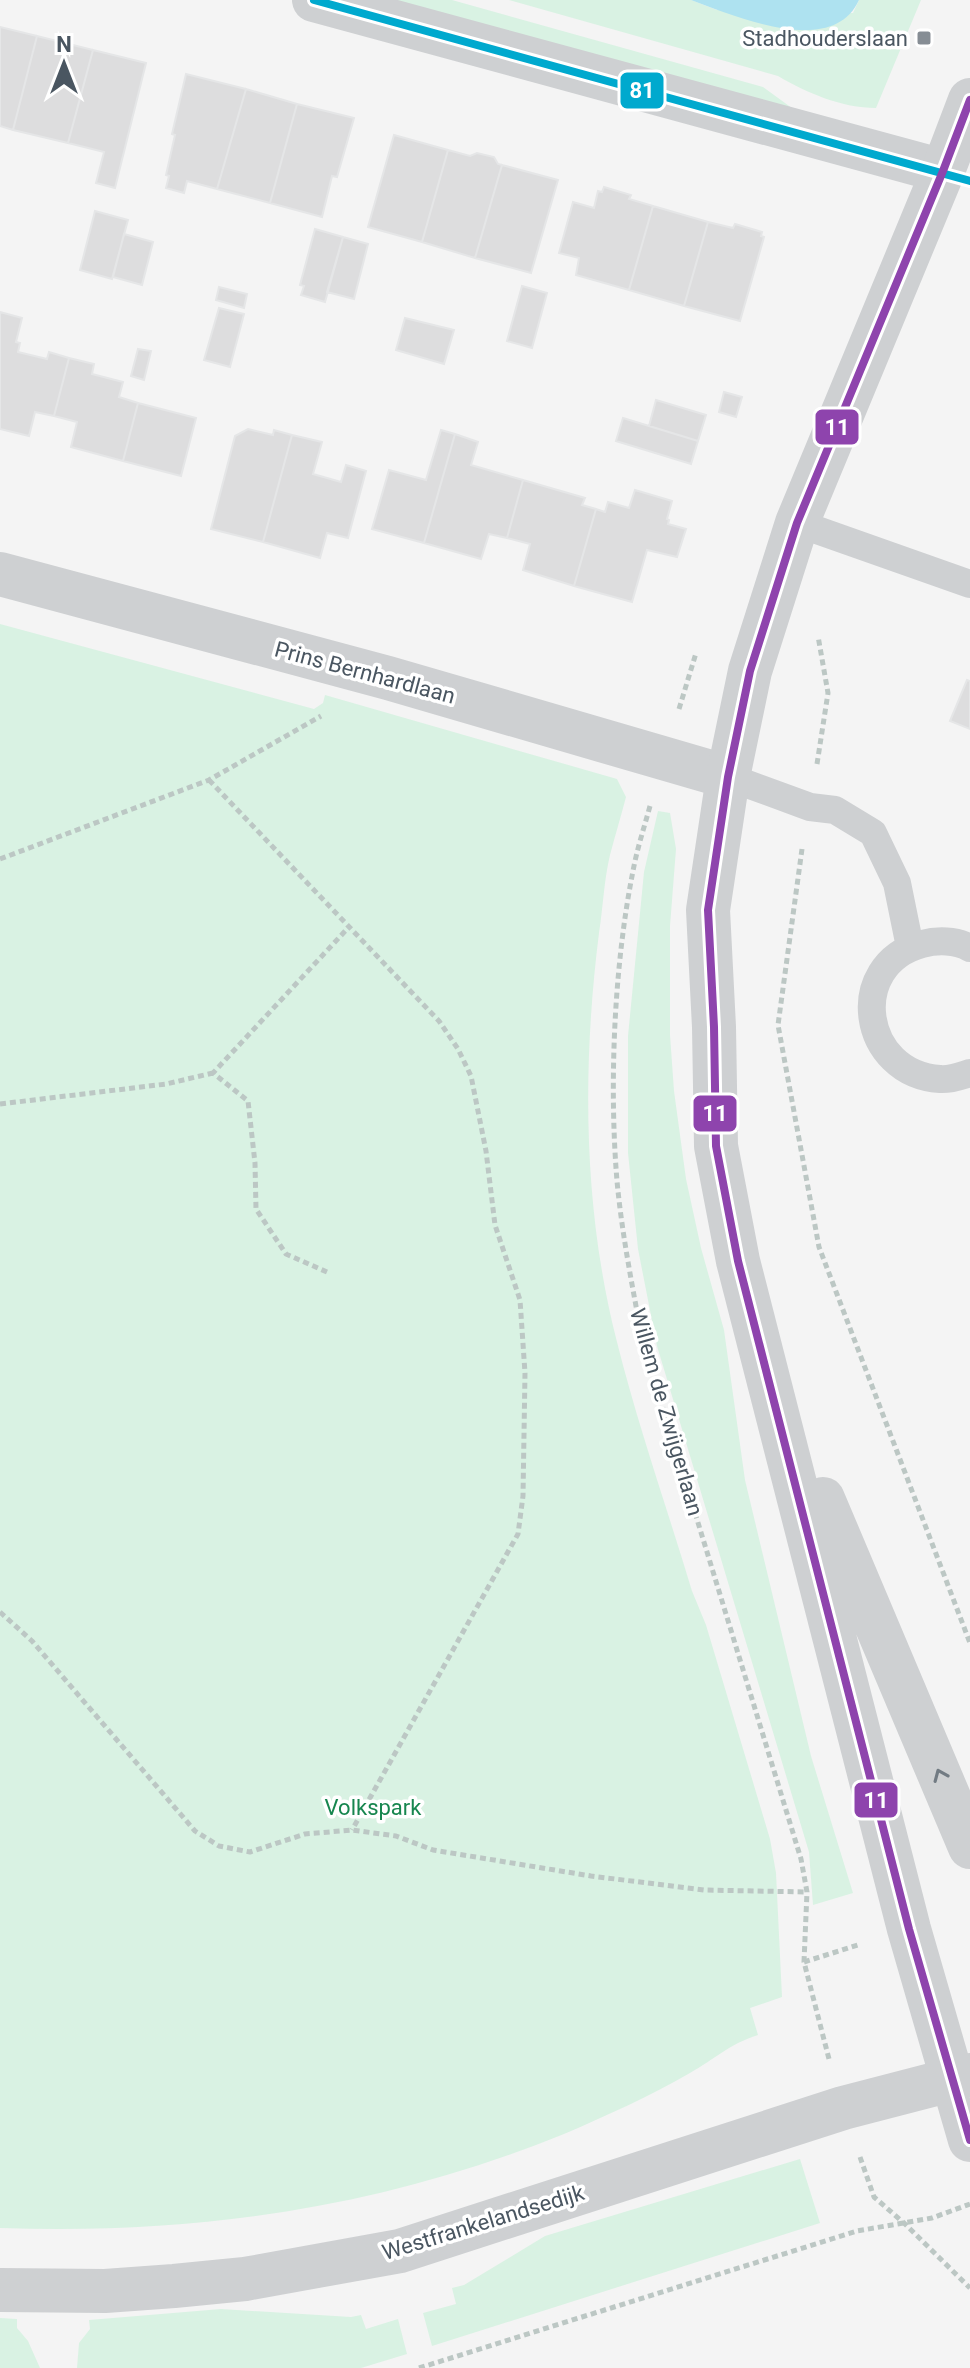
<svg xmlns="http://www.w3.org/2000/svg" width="970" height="2368" viewBox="0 0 970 2368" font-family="Roboto,sans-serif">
<rect width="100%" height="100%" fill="#f4f4f4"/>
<path fill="#d9f2e3" d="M 395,0 L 452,0 L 763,87 L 796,111 Z
M 509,0 L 691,0 L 717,10 L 853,13 L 859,0 L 921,0 L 876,108 C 842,108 807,93 778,76 Z
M 0,624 L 314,709 L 323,703 L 325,695 L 617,779 L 626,797 C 621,816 615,836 610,855 C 604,880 603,907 599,933 C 582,1068 583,1210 617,1342 C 638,1426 667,1508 692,1591 L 706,1625 L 770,1839 L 776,1873 L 782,1997 L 750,2008 L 758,2035 C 729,2044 715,2059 690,2073 C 650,2096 606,2116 564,2134 C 382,2208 196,2235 0,2228 Z
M 658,811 L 670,813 L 676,849 L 670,926 L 670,1035 L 674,1091 L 686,1179 L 701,1248 L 724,1330 L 745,1480 L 811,1756 L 853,1893 L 813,1905 L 809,1852 L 657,1346 L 638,1249 L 628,1153 L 628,1036 L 644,872 Z
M 800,2159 L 820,2223 L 432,2346 L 423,2313 L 456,2304 L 452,2288 L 464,2285 L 545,2236 Z
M 221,2309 L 351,2317 L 361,2315 L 366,2329 L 398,2319 L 407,2354 L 361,2368 L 77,2368 L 79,2343 L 90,2329 L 89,2320 Z
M 0,2318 L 17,2319 L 17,2328 L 28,2341 L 40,2368 L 0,2368 Z"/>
<path fill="#aee2f0" d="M 691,0 L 859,0 C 832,59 735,16 691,0 Z"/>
<path fill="#ddddde" stroke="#e5e6e7" stroke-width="2" d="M 0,27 L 37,36 L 13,130 L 0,126 Z
M 37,36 L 93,50 L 68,143 L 13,130 Z
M 93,50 L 146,63 L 115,188 L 96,183 L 104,152 L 68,143 Z
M 186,74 L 246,89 L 217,189 L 187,181 L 184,193 L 166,188 L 169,176 L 166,175 L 175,135 L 172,134 Z
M 246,89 L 297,104 L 270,203 L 217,189 Z
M 297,104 L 354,118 L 337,177 L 332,176 L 322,217 L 270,203 Z
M 394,135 L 448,150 L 422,242 L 368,227 Z
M 448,150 L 470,156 L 477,153 L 494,157 L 498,164 L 502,165 L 475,258 L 422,242 Z
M 502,165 L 558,180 L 531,273 L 475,258 Z
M 604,187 L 631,195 L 629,199 L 653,206 L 629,290 L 576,275 L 579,258 L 559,253 L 573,202 L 594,208 L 598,191 L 602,192 Z
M 653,206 L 708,222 L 684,306 L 629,290 Z
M 95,211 L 128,220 L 112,279 L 80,270 Z
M 708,222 L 733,228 L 735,224 L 762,232 L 761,236 L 764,237 L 740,321 L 684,306 Z
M 315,229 L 343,237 L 325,302 L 301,295 L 304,286 L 300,285 Z
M 124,234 L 153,242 L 142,285 L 113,277 Z
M 343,237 L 368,244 L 354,299 L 327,292 Z
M 522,286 L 547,293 L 532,348 L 507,341 Z
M 219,287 L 247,294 L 244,308 L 216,300 Z
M 219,308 L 244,314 L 230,367 L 204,360 Z
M 0,312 L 22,318 L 16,342 L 20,343 L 18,352 L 47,359 L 49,352 L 69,358 L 54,416 L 35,412 L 29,436 L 0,429 Z
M 405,318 L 454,330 L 444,364 L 396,350 Z
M 138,349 L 151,351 L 144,380 L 131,376 Z
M 69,358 L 94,364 L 92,374 L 123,382 L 119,397 L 138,403 L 123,461 L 71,447 L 77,422 L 54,416 Z
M 724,392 L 742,397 L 736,417 L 719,412 Z
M 656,400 L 706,415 L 698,441 L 649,426 Z
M 138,403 L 196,418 L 181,476 L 123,461 Z
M 623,418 L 698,441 L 691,464 L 616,441 Z
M 248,429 L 273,435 L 274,430 L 292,435 L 263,542 L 211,529 L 235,436 Z
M 441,430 L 455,434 L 424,543 L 372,529 L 389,470 L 426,480 Z
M 455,434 L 478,442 L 471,465 L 523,480 L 507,538 L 489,534 L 481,559 L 424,543 Z
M 292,435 L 322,442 L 313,474 L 341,482 L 346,465 L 366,471 L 348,538 L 327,533 L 320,558 L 263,542 Z
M 523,480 L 585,498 L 582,505 L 596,509 L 574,586 L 523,570 L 530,544 L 507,538 Z
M 635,490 L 672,501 L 667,519 L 669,520 L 668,524 L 686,529 L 677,557 L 647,550 L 632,602 L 574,586 L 596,509 L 605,512 L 608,502 L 629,508 Z
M 967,680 L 970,681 L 970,729 L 950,721 Z"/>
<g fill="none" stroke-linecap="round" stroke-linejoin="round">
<path stroke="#bcc7c4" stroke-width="5" stroke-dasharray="6 4" stroke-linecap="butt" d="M 679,709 L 696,653
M 817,764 L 828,693 L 818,636
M 209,780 L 439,1021 L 458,1049 L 471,1076 L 486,1151 L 495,1225 L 520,1300 L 525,1373 L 523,1496 L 518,1534 L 352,1830
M 650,806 C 644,828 637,849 633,871 C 614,966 609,1085 617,1181 C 622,1235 633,1290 643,1343 L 801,1859 L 807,1892 L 804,1962 L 829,2059
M 802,849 L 778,1025 L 819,1247 L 970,1643
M 0,859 L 209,780 L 321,716
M 0,1104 L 166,1084 L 213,1073
M 327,1272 L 286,1254 L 256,1209 L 255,1163 L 248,1101 L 213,1073 L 348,928
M 0,1612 L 32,1641 L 195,1831 L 219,1846 L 250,1852 L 305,1834 L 352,1830 L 396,1836 L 433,1850 L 591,1876 L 704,1890 L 807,1892
M 804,1962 L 858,1945
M 860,2157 L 874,2197 L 904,2223 L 970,2288
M 419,2368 L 857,2231 L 932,2218 L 970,2204"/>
<path stroke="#ced0d2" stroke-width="28" d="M 797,523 L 970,584
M 728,777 L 810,807 L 835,810 L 873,833 L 897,883 L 910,947
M 970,948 C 956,940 937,940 922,944 C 845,965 861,1074 940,1079 C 950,1080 960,1076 970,1073"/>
<path stroke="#ced0d2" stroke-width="44" d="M 314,0 L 943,171
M 0,574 L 388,678 L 728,777"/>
<path stroke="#ced0d2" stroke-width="44" d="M 970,100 L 943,171 L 797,523 L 750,671 L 728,777 L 708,910 L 714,1027 L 716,1146 L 738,1261 L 909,1929 L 970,2140
M 823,1499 L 970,1847
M 0,2290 L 105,2291 L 174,2286 L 245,2279 L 400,2251 L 843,2108 L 970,2075"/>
<g stroke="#fff" stroke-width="14">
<path id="bus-1" d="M 314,0 L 970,181"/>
</g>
<g stroke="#fff" stroke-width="14">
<path id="bus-2" d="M 970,100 L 943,171 L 797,523 L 750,671 L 728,777 L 708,910 L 714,1027 L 716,1146 L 738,1261 L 909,1929 L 970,2140"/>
</g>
<use href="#bus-1" stroke="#00a9ce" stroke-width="8"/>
<use href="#bus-2" stroke="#8e44ad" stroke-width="8"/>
</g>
<defs><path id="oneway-chevron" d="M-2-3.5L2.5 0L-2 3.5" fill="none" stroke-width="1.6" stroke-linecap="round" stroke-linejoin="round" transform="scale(2)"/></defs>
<use stroke="#727b83" href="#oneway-chevron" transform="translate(940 1775) rotate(-113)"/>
<rect fill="#868d94" stroke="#fff" stroke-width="3" x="916" y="30" width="16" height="16" rx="4"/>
<g text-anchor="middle" stroke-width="7" stroke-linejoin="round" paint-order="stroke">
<g font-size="22" fill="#4a5661" stroke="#fff" text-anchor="end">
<text x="908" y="46">Stadhouderslaan</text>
</g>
<g font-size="22" fill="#4a5661" stroke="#fff">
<text transform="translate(365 672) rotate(15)" y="8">Prins Bernhardlaan</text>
<text transform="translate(667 1412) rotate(74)" y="8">Willem de Zwijgerlaan</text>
<text transform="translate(483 2222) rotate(-17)" y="8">Westfrankelandsedijk</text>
</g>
<g font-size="22" fill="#17864f" stroke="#fff">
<text x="373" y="1815">Volkspark</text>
</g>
</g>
<g stroke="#fff" stroke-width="3">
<rect x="619" y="71" width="46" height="39" rx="8" fill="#00a9ce"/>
<rect x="814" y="408" width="46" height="38" rx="8" fill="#8e44ad"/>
<rect x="692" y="1094" width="46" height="39" rx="8" fill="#8e44ad"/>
<rect x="853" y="1781" width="46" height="38" rx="8" fill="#8e44ad"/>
</g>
<g font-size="22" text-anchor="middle" font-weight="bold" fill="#fff">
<text x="642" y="98">81</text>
<text x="837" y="435">11</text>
<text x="715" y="1121">11</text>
<text x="876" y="1808">11</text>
</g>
<g transform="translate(64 64)" stroke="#ffffff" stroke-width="6" paint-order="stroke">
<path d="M0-6L14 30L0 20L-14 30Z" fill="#4a5661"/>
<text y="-12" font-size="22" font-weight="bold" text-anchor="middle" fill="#4a5661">N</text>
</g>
</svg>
